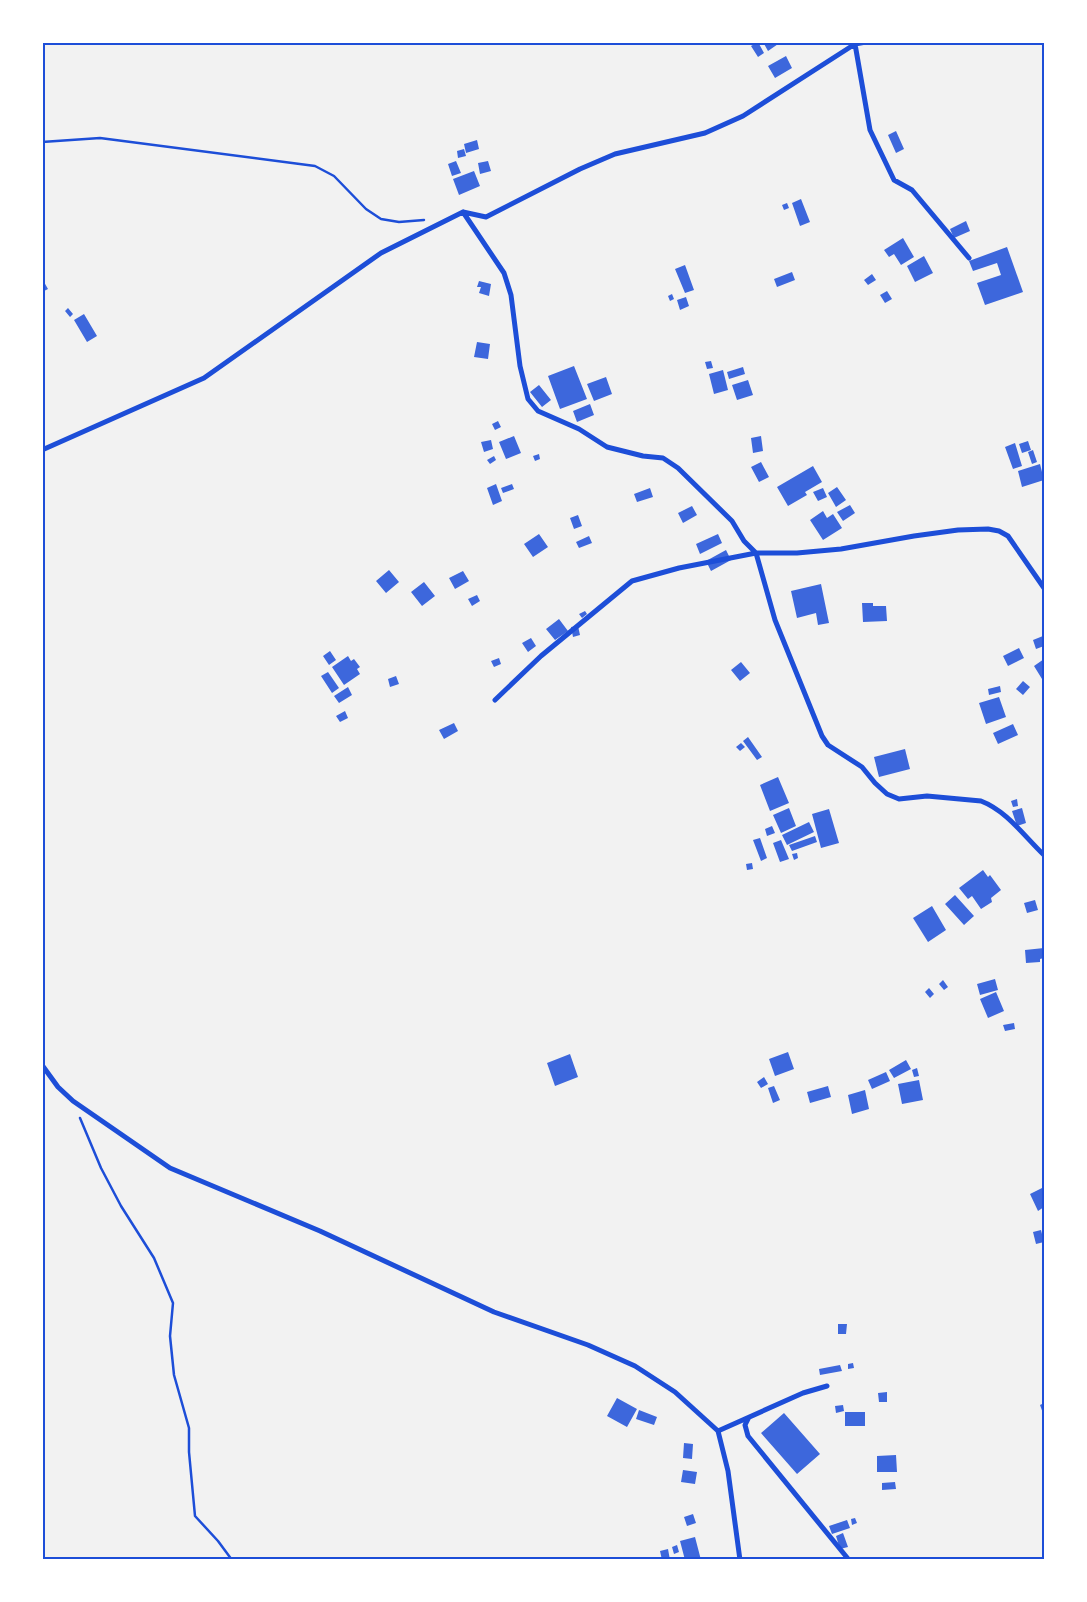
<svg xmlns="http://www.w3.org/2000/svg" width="1087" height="1602" viewBox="0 0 1087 1602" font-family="'Nunito Sans',sans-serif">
<rect width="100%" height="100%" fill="#f2f2f2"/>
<path fill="#3d67dc" d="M 758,42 L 764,53 L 758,57 L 751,46 Z
M 763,42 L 781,42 L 768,51 Z
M 786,56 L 792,68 L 775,78 L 768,66 Z
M 896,131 L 904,149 L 896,153 L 888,135 Z
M 477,140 L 479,149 L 466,153 L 464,144 Z
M 464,149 L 466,156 L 458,158 L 457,151 Z
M 456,161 L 461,173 L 452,176 L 448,164 Z
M 488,161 L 491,171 L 480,174 L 478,163 Z
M 474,171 L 480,186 L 459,195 L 453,179 Z
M 801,199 L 810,222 L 800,226 L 792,203 Z
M 787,203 L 789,208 L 784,210 L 782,205 Z
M 966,221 L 970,231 L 954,238 L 950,229 Z
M 903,238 L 914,257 L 901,265 L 894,254 L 889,257 L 884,250 Z
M 1007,247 L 1023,292 L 985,305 L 977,283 L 1001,275 L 997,263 L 973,271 L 969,261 Z
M 924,256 L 933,273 L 915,282 L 907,266 Z
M 685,265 L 694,290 L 685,293 L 675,269 Z
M 792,272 L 795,280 L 777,287 L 774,279 Z
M 872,274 L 876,280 L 868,285 L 864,280 Z
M 479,281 L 491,284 L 489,296 L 479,293 L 481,287 L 477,287 Z
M 42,282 L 44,282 L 48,289 L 42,292 Z
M 887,291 L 892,299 L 885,303 L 880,295 Z
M 672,294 L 674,299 L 670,301 L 668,296 Z
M 686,297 L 689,306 L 680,310 L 677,300 Z
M 68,308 L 73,314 L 70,317 L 65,311 Z
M 84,314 L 97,336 L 87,342 L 74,320 Z
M 477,342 L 490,344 L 488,359 L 474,357 Z
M 711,361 L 713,368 L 707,369 L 705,362 Z
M 574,366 L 587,399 L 560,409 L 548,376 Z
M 743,367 L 745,374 L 729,379 L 727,372 Z
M 723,370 L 728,390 L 714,394 L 709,374 Z
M 606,377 L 612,394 L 594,401 L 587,384 Z
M 748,380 L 753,395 L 737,400 L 732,385 Z
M 539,385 L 551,400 L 542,407 L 530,392 Z
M 590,404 L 594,415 L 577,422 L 573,411 Z
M 498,421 L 501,427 L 495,430 L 492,424 Z
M 514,436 L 521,453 L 506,459 L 499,442 Z
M 761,436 L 763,451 L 753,453 L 751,438 Z
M 491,440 L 493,449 L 484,452 L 481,442 Z
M 1028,441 L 1031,450 L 1022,453 L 1019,444 Z
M 1015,443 L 1022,466 L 1013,469 L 1005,447 Z
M 1033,450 L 1037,462 L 1032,464 L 1028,452 Z
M 539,454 L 540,459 L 535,461 L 533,456 Z
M 494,456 L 496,460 L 490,464 L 487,460 Z
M 761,462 L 769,477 L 759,482 L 751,467 Z
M 1040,464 L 1044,480 L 1022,487 L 1018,471 Z
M 813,466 L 822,482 L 805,492 L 807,495 L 788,506 L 777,487 Z
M 496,484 L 502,501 L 493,505 L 487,488 Z
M 512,484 L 514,489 L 503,493 L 501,488 Z
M 837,487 L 846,500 L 836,507 L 828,493 Z
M 650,488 L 653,497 L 637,502 L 634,494 Z
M 823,488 L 827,497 L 818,501 L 813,492 Z
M 850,505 L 855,513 L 843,521 L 837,512 Z
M 692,506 L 697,515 L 683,523 L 678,513 Z
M 823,511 L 827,518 L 833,514 L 842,528 L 823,540 L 810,520 Z
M 578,515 L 582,526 L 574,529 L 570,518 Z
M 539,534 L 548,547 L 533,557 L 524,544 Z
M 718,534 L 722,543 L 700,554 L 696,544 Z
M 589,536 L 592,543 L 579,548 L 576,542 Z
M 726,550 L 731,560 L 711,571 L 706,561 Z
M 389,570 L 399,582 L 386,593 L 376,581 Z
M 463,571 L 469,581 L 455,589 L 449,578 Z
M 424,582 L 435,596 L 422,606 L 411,592 Z
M 821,584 L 829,623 L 818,625 L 816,613 L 797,618 L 791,591 Z
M 477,595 L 480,601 L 472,606 L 468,599 Z
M 862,603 L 873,603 L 873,606 L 886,606 L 887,621 L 863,622 Z
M 585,611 L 587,614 L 582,618 L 579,614 Z
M 559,619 L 568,631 L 555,640 L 546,629 Z
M 578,626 L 580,635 L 573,637 L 571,627 Z
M 1043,636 L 1044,646 L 1036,649 L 1033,640 Z
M 531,638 L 536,646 L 528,652 L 522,643 Z
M 1019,648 L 1024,658 L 1008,666 L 1003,656 Z
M 330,651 L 336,660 L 329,665 L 323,656 Z
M 348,656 L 351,661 L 354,659 L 360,667 L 357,669 L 360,674 L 344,685 L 332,667 Z
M 499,658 L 501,664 L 494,667 L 491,661 Z
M 1044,659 L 1044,678 L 1042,679 L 1034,666 Z
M 741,662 L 750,673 L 740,681 L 731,670 Z
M 328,672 L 339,688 L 332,693 L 321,676 Z
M 396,676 L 399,684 L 390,687 L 388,679 Z
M 1023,681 L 1030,687 L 1023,695 L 1016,689 Z
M 1000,686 L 1001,692 L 989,695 L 988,689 Z
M 348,687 L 352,695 L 339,703 L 334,696 Z
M 999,697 L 1006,717 L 986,724 L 979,703 Z
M 345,711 L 348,718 L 340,722 L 336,716 Z
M 454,723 L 458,731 L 444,739 L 439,730 Z
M 1013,724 L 1018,735 L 998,744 L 993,733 Z
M 748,737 L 762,757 L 757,760 L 743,741 Z
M 741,743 L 745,747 L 740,751 L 736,747 Z
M 905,749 L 910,769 L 879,777 L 874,757 Z
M 778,777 L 789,803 L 770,811 L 760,785 Z
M 1017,799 L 1018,806 L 1013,807 L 1011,801 Z
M 789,808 L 796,826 L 781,833 L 773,815 Z
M 1022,808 L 1026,823 L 1017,826 L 1012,811 Z
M 829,809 L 839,843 L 821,848 L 812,814 Z
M 809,822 L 814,832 L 787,845 L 782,835 Z
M 772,826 L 775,833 L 767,836 L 765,829 Z
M 815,836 L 817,842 L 792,851 L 789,845 Z
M 760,838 L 767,858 L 761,861 L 753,840 Z
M 781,840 L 789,859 L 780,862 L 773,843 Z
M 797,853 L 798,858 L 794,860 L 792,854 Z
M 752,863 L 753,869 L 747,870 L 746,864 Z
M 983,870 L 988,877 L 990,875 L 1001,890 L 991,898 L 992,902 L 981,909 L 972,896 L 968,899 L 959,888 Z
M 955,895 L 974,916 L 964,925 L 945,904 Z
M 1035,900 L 1038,910 L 1027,913 L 1024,903 Z
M 932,906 L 946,930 L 928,942 L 913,918 Z
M 1044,948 L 1044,958 L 1040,959 L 1040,962 L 1026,963 L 1025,950 Z
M 995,979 L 998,990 L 980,995 L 977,984 Z
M 943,980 L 948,987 L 944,990 L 939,984 Z
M 929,988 L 934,994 L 930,998 L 925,992 Z
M 996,992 L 1004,1011 L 988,1018 L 980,999 Z
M 1014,1023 L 1015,1029 L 1005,1031 L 1003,1025 Z
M 788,1052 L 794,1069 L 775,1076 L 769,1059 Z
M 570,1054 L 578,1077 L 555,1086 L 547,1063 Z
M 906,1060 L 911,1069 L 894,1078 L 889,1070 Z
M 917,1068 L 919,1076 L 914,1077 L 912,1070 Z
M 886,1072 L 890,1081 L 872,1089 L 868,1080 Z
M 764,1077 L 768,1084 L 761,1088 L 757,1082 Z
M 919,1080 L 923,1100 L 902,1104 L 898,1084 Z
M 774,1086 L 780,1100 L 773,1103 L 768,1088 Z
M 828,1086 L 831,1097 L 810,1103 L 807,1092 Z
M 865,1090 L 869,1109 L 852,1114 L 848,1095 Z
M 1044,1187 L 1044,1207 L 1038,1211 L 1030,1194 Z
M 1041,1230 L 1044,1242 L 1036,1244 L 1033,1232 Z
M 838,1324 L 847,1324 L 846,1334 L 838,1334 Z
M 853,1363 L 854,1368 L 848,1369 L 848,1364 Z
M 840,1365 L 842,1371 L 820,1375 L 819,1369 Z
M 887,1392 L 887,1402 L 879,1402 L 878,1393 Z
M 617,1398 L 637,1409 L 627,1427 L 607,1416 Z
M 1044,1403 L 1044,1416 L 1040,1405 Z
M 843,1405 L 844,1411 L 836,1413 L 835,1406 Z
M 639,1410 L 657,1417 L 654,1425 L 636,1419 Z
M 845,1412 L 865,1412 L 865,1426 L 845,1426 Z
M 784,1413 L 820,1454 L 797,1474 L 761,1433 Z
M 684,1443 L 693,1444 L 692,1459 L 683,1458 Z
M 896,1455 L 897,1472 L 877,1472 L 877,1456 Z
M 683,1470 L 697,1472 L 695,1484 L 681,1482 Z
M 895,1482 L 896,1489 L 882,1490 L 882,1483 Z
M 693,1514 L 696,1523 L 687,1526 L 684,1517 Z
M 855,1518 L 857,1523 L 852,1525 L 851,1519 Z
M 847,1520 L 850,1528 L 832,1534 L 829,1526 Z
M 843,1533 L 848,1547 L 840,1549 L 836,1536 Z
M 695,1537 L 701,1560 L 685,1560 L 680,1541 Z
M 677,1545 L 679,1552 L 674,1554 L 672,1547 Z
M 668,1549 L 670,1560 L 662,1560 L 660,1551 Z"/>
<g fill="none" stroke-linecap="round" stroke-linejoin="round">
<path stroke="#1d4ed8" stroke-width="2.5" d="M 42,142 L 100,138 L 315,166 L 334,176 L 366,209 L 381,219 L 399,222 L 424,220
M 80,1118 L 101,1168 L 121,1206 L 154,1258 L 173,1303 L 170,1336 L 174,1375 L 189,1428 L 189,1452 L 195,1516 L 218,1541 L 232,1560"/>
<path stroke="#1d4ed8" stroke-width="5" d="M 855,44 L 870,130 L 894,180 L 912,190 L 969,258
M 463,212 L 504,273 L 511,295 L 520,366 L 528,399 L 538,411 L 579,429 L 607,447 L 643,456 L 663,458 L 678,468 L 732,521 L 744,541 L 756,553 L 775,620 L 822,736 L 828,745 L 862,767 L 875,783 L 887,794 L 899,799 L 927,796 L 981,801 C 1007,811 1024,836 1044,855
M 42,450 L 204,378 L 381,253 L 463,212 L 486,217 L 580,169 L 615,154 L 705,133 L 743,116 L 855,44 L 866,42
M 495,700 L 541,656 L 632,581 L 679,568 L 756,553 L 797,553 L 841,549 L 914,536 L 958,530 L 988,529 L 999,531 L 1008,536 L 1044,588
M 42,1065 L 58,1087 L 73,1101 L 170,1168 L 320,1231 L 494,1312 L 588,1345 L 635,1366 L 675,1392 L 718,1431 L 728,1471 L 740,1560
M 748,1419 L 745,1425 L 748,1436 L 849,1560
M 718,1431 L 803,1393 L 827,1386"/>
</g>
<rect width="1087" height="1602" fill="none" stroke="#ffffff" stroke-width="88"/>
<rect x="44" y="44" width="999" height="1514" fill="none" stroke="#1d4ed8" stroke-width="2"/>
</svg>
